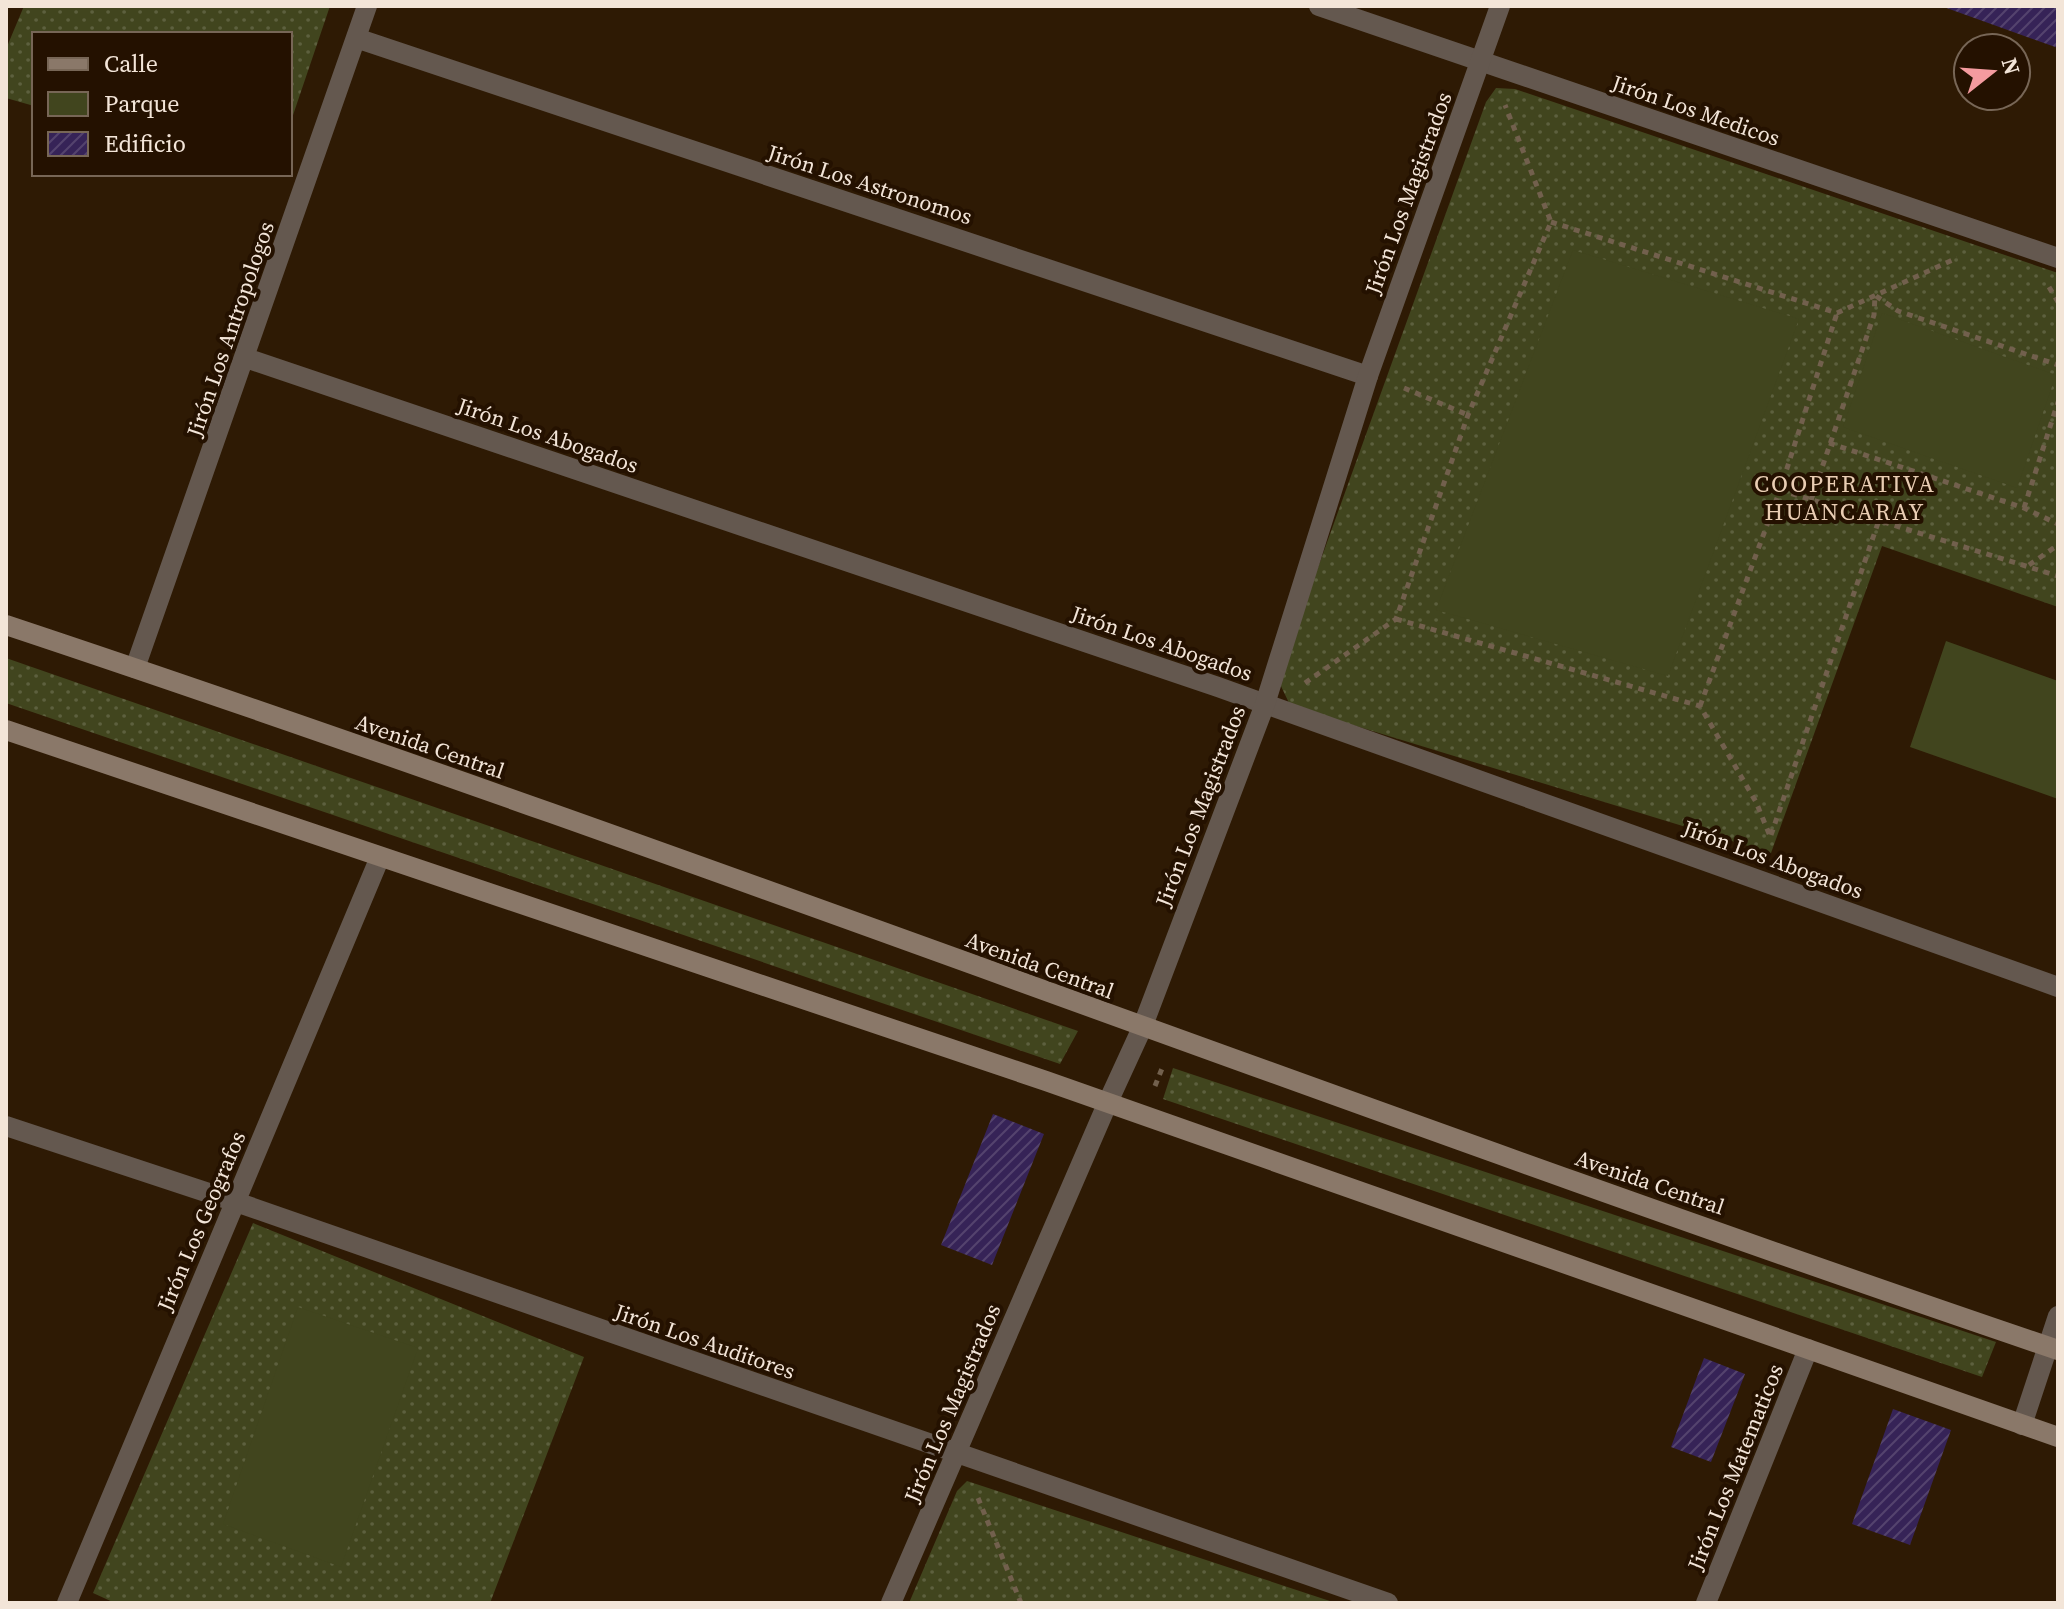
<svg xmlns="http://www.w3.org/2000/svg" width="2064" height="1609" viewBox="0 0 2064 1609" font-family="'Source Serif 4',serif">
<defs>
<pattern id="green-dots" width="8" height="8" patternUnits="userSpaceOnUse" patternTransform="scale(2)"><rect width="8" height="8" fill="#41451e"/><path d="M2 2h.1M6 6h.1" fill="none" stroke="#5d603e" stroke-width="1.8" stroke-linecap="round"/></pattern>
<pattern id="building-hatch" width="6" height="6" patternUnits="userSpaceOnUse" patternTransform="scale(2)"><rect width="6" height="6" fill="#362357"/><path d="M-1 1l2-2M0 6l6-6M5 7l2-2" fill="none" stroke="#54436e"/></pattern>
</defs>
<rect width="100%" height="100%" fill="#2e1a04"/>
<path fill="url(#green-dots)" d="M 24,6 L 330,6 L 290,124 L 290,34 L 34,34 L 34,106 L 6,98 L 6,49 Z
M 1496,88 L 1515,89 L 2058,273 L 2058,607 L 1882,546 L 1771,853 L 1307,711 L 1289,703 L 1280,684 L 1286,656 L 1486,102 Z
M 6,658 L 1078,1031 L 1060,1064 L 6,703 Z
M 1173,1068 L 1996,1342 L 1982,1377 L 1163,1099 Z
M 253,1223 L 584,1357 L 490,1603 L 115,1603 L 93,1593 Z
M 967,1481 L 1336,1603 L 909,1603 L 957,1491 Z"/>
<path fill="#41451e" d="M 1573,250 L 1799,319 L 1668,676 L 1436,610 Z
M 1882,313 L 2056,375 L 2017,488 L 1843,427 Z
M 1946,641 L 2058,681 L 2058,799 L 1910,747 Z
M 298,1307 L 418,1348 L 341,1567 L 223,1524 Z"/>
<path fill="url(#building-hatch)" d="M 1941,6 L 2058,6 L 2058,48 Z
M 993,1114 L 1044,1134 L 992,1265 L 941,1245 Z
M 1704,1358 L 1745,1374 L 1711,1462 L 1671,1447 Z
M 1893,1409 L 1951,1430 L 1910,1545 L 1852,1524 Z"/>
<g fill="none" stroke-linecap="round" stroke-linejoin="round">
<path stroke="#72604d" stroke-width="5" stroke-dasharray="6 6" stroke-linecap="butt" d="M 1551,222 L 1837,313 L 1957,258
M 2049,287 L 2058,302
M 1876,296 L 1898,311 L 2058,365
M 1404,388 L 1468,415
M 1829,443 L 2024,508 L 2058,524
M 1780,490 L 2058,576
M 1811,500 L 1874,315 L 1875,296
M 2024,508 L 2058,402
M 2029,565 L 2058,545
M 1396,619 L 1700,706 L 1756,802 L 1770,836
M 1305,683 L 1396,619 L 1468,415 L 1551,222 L 1505,105
M 1700,706 L 1780,490 L 1837,313
M 1771,835 L 1879,520
M 1155,1086 L 1163,1066
M 978,1498 L 1021,1603"/>
<path stroke="#64584f" stroke-width="20" d="M 1319,6 L 2058,258
M 356,38 L 1368,376
M 246,358 L 1218,687 L 2058,987
M 135,668 L 367,6
M 6,1126 L 236,1202 L 1388,1603
M 67,1603 L 380,857
M 891,1603 L 1108,1102
M 1706,1603 L 1808,1349"/>
<path stroke="#64584f" stroke-width="20" d="M 1108,1102 L 1142,1028 L 1265,704 L 1368,376 L 1500,6
M 2022,1425 L 2058,1316"/>
<path stroke="#8a7869" stroke-width="20" d="M 6,625 C 694,854 1371,1117 2058,1350
M 6,730 L 1046,1081 L 2058,1437"/>
</g>
<g text-anchor="middle" stroke-width="8" stroke-linejoin="round" paint-order="stroke">
<g font-size="22" fill="#f3e5d8" stroke="#241100">
<text transform="translate(1696 110) rotate(19)" y="8">Jirón Los Medicos</text>
<text transform="translate(870 184) rotate(18)" y="8">Jirón Los Astronomos</text>
<text transform="translate(1408 193) rotate(-70)" y="8">Jirón Los Magistrados</text>
<text transform="translate(230 329) rotate(-71)" y="8">Jirón Los Antropologos</text>
<text transform="translate(548 435) rotate(19)" y="8">Jirón Los Abogados</text>
<text transform="translate(1162 643) rotate(19)" y="8">Jirón Los Abogados</text>
<text transform="translate(430 746) rotate(19)" y="8">Avenida Central</text>
<text transform="translate(1200 806) rotate(-69)" y="8">Jirón Los Magistrados</text>
<text transform="translate(1773 859) rotate(20)" y="8">Jirón Los Abogados</text>
<text transform="translate(1040 965) rotate(20)" y="8">Avenida Central</text>
<text transform="translate(1650 1182) rotate(19)" y="8">Avenida Central</text>
<text transform="translate(201 1221) rotate(-67)" y="8">Jirón Los Geografos</text>
<text transform="translate(705 1341) rotate(19)" y="8">Jirón Los Auditores</text>
<text transform="translate(952 1403) rotate(-67)" y="8">Jirón Los Magistrados</text>
<text transform="translate(1735 1467) rotate(-68)" y="8">Jirón Los Matematicos</text>
</g>
<g font-size="24" letter-spacing="2" fill="#e9cdb3" stroke="#241100">
<text x="1845" y="492">COOPERATIVA<tspan x="1845" dy="28">HUANCARAY</tspan></text>
</g>
</g>
<rect width="2064" height="1609" fill="none" stroke="#f3e5d8" stroke-width="16"/>
<rect x="32" y="32" width="260" height="144" fill="#241100" stroke="#776656" stroke-width="2"/>
<rect x="48" y="58" width="40" height="12" fill="#8a7869" stroke="#776656" stroke-width="2"/>
<text x="104" y="72" font-size="24" fill="#f3e5d8">Calle</text>
<rect x="48" y="92" width="40" height="24" fill="#41451e" stroke="#776656" stroke-width="2"/>
<text x="104" y="112" font-size="24" fill="#f3e5d8">Parque</text>
<rect x="48" y="132" width="40" height="24" fill="url(#building-hatch)" stroke="#776656" stroke-width="2"/>
<text x="104" y="152" font-size="24" fill="#f3e5d8">Edificio</text>
<g transform="translate(1992 72) rotate(73)"><circle r="38" fill="#241100" stroke="#776656" stroke-width="2"/>
<path d="M0-6L14 30L0 20L-14 30Z" fill="#f49b9f"/>
<text y="-12" font-size="22" font-weight="bold" text-anchor="middle" fill="#f3e5d8">N</text>
</g>
</svg>
